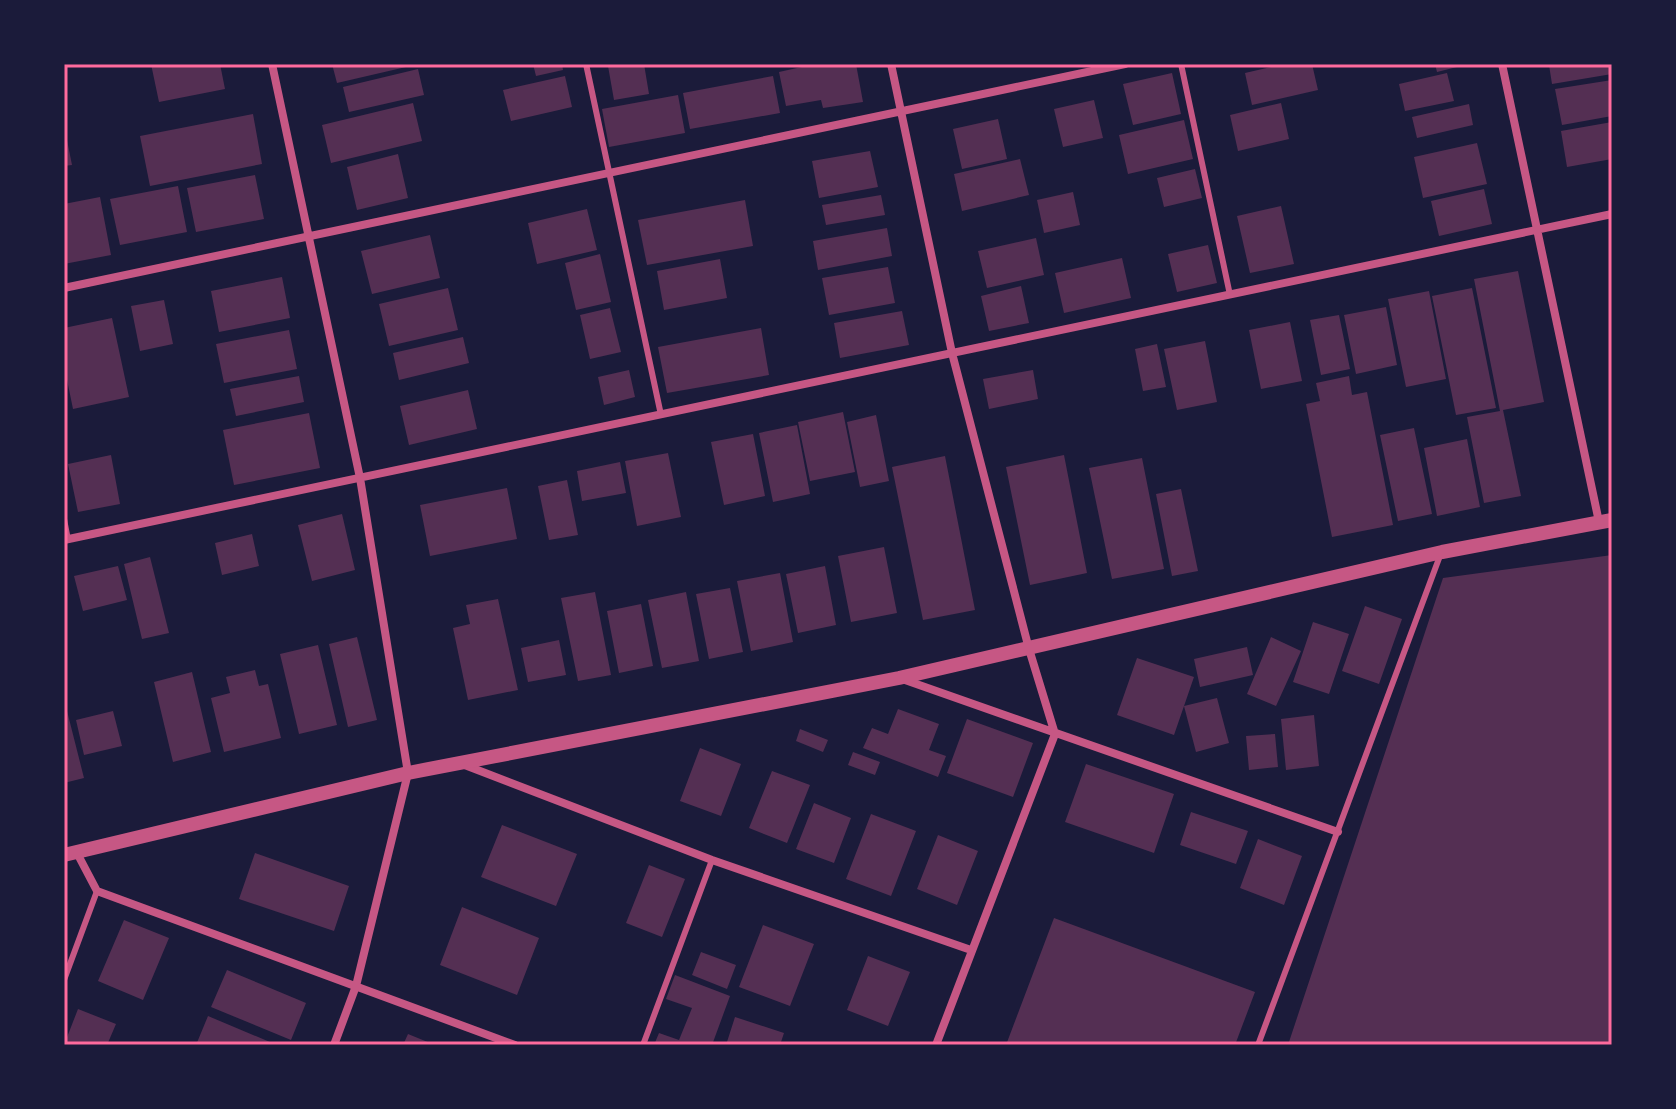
<svg xmlns="http://www.w3.org/2000/svg" width="1676" height="1109" viewBox="0 0 1676 1109" font-family="'IBM Plex Sans',sans-serif">
<rect width="100%" height="100%" fill="#1b1b3a"/>
<path fill="#542f53" d="M 151,64 L 220,64 L 225,89 L 159,102 Z
M 332,64 L 406,64 L 406,67 L 337,83 Z
M 533,64 L 562,64 L 563,70 L 536,76 Z
M 620,64 L 644,64 L 649,94 L 614,100 L 608,66 Z
M 815,64 L 856,64 L 863,102 L 823,108 L 821,100 L 786,106 L 779,72 Z
M 1284,64 L 1312,64 L 1318,90 L 1252,105 L 1245,73 Z
M 1435,64 L 1465,64 L 1465,65 L 1437,72 Z
M 1612,64 L 1612,74 L 1552,84 L 1549,65 Z
M 418,69 L 424,95 L 349,112 L 343,87 Z
M 1172,73 L 1181,114 L 1133,125 L 1123,84 Z
M 1447,73 L 1454,101 L 1405,111 L 1399,84 Z
M 565,76 L 572,107 L 511,121 L 503,90 Z
M 773,76 L 780,113 L 690,129 L 683,93 Z
M 1612,80 L 1612,116 L 1562,125 L 1555,89 Z
M 678,95 L 685,133 L 609,147 L 602,109 Z
M 1094,100 L 1103,138 L 1063,147 L 1054,109 Z
M 413,103 L 422,141 L 331,163 L 322,125 Z
M 1281,103 L 1289,139 L 1238,151 L 1230,115 Z
M 1469,104 L 1473,125 L 1417,138 L 1412,117 Z
M 253,114 L 262,164 L 150,186 L 140,136 Z
M 998,119 L 1007,159 L 962,169 L 953,129 Z
M 1184,120 L 1193,159 L 1128,174 L 1119,135 Z
M 1612,122 L 1612,159 L 1567,167 L 1561,131 Z
M 67,140 L 72,165 L 64,166 L 64,141 Z
M 1477,143 L 1487,184 L 1423,198 L 1414,157 Z
M 870,151 L 878,187 L 819,198 L 812,161 Z
M 398,154 L 408,198 L 357,210 L 347,167 Z
M 1020,159 L 1029,195 L 962,211 L 954,174 Z
M 1195,169 L 1202,198 L 1164,207 L 1157,178 Z
M 255,175 L 264,219 L 196,232 L 187,188 Z
M 178,186 L 187,232 L 120,245 L 110,199 Z
M 1484,189 L 1492,224 L 1439,236 L 1431,201 Z
M 1073,192 L 1080,225 L 1044,233 L 1037,200 Z
M 881,195 L 885,215 L 826,225 L 822,205 Z
M 100,197 L 111,255 L 64,264 L 64,204 Z
M 745,200 L 753,246 L 647,265 L 638,220 Z
M 1281,206 L 1294,264 L 1250,273 L 1237,216 Z
M 587,209 L 597,250 L 537,264 L 528,223 Z
M 887,228 L 892,256 L 818,270 L 813,241 Z
M 430,235 L 440,278 L 372,294 L 361,251 Z
M 1036,238 L 1044,275 L 987,288 L 978,251 Z
M 1208,245 L 1217,283 L 1177,292 L 1168,254 Z
M 600,254 L 611,302 L 576,310 L 565,263 Z
M 1122,258 L 1131,298 L 1064,313 L 1055,273 Z
M 720,259 L 727,298 L 664,310 L 657,271 Z
M 888,267 L 895,303 L 829,315 L 822,278 Z
M 1518,271 L 1544,402 L 1503,410 L 1521,496 L 1484,503 L 1467,417 L 1500,411 L 1474,279 Z
M 282,277 L 290,318 L 219,332 L 211,291 Z
M 1021,286 L 1029,323 L 989,331 L 981,296 Z
M 448,288 L 458,330 L 389,346 L 379,304 Z
M 1472,288 L 1496,408 L 1456,415 L 1432,296 Z
M 1429,291 L 1446,379 L 1406,387 L 1388,299 Z
M 164,300 L 173,344 L 140,351 L 131,306 Z
M 1386,307 L 1397,365 L 1356,374 L 1344,315 Z
M 610,308 L 621,352 L 590,359 L 580,315 Z
M 902,311 L 909,345 L 840,358 L 834,323 Z
M 1339,315 L 1350,369 L 1321,375 L 1310,320 Z
M 112,318 L 129,397 L 73,409 L 64,365 L 64,328 Z
M 1290,322 L 1302,381 L 1261,389 L 1249,330 Z
M 761,328 L 769,375 L 667,393 L 658,347 Z
M 289,330 L 297,369 L 224,383 L 216,344 Z
M 463,337 L 469,363 L 399,380 L 393,353 Z
M 1205,341 L 1217,402 L 1177,410 L 1164,349 Z
M 1157,344 L 1166,387 L 1143,391 L 1135,349 Z
M 629,370 L 635,397 L 604,405 L 598,377 Z
M 1033,370 L 1038,399 L 989,409 L 983,379 Z
M 299,376 L 304,402 L 236,416 L 230,389 Z
M 1349,376 L 1352,395 L 1367,392 L 1393,525 L 1332,537 L 1306,404 L 1320,401 L 1316,383 Z
M 468,390 L 477,429 L 409,445 L 400,406 Z
M 843,412 L 855,472 L 810,481 L 798,422 Z
M 309,413 L 320,468 L 234,485 L 223,430 Z
M 876,415 L 889,481 L 860,487 L 847,422 Z
M 797,425 L 810,494 L 773,502 L 759,433 Z
M 1414,428 L 1432,514 L 1398,521 L 1380,435 Z
M 753,434 L 765,496 L 724,505 L 711,442 Z
M 1467,439 L 1480,507 L 1437,516 L 1424,448 Z
M 668,453 L 681,517 L 637,526 L 625,461 Z
M 111,455 L 120,504 L 78,512 L 68,464 Z
M 1064,455 L 1087,573 L 1030,585 L 1006,467 Z
M 945,456 L 975,610 L 923,620 L 892,467 Z
M 1142,458 L 1164,569 L 1112,579 L 1089,468 Z
M 620,462 L 626,493 L 582,501 L 577,471 Z
M 567,480 L 578,535 L 549,540 L 538,486 Z
M 507,488 L 517,539 L 430,556 L 420,505 Z
M 1181,489 L 1198,571 L 1172,576 L 1156,494 Z
M 342,514 L 355,570 L 312,581 L 298,525 Z
M 252,534 L 259,566 L 222,575 L 215,543 Z
M 884,547 L 897,613 L 851,622 L 838,556 Z
M 1612,555 L 1612,1045 L 1288,1045 L 1443,578 Z
M 150,557 L 169,633 L 142,639 L 124,564 Z
M 118,566 L 127,600 L 83,611 L 74,576 Z
M 825,566 L 836,625 L 798,633 L 786,574 Z
M 780,573 L 793,642 L 751,651 L 737,581 Z
M 730,588 L 743,652 L 709,659 L 696,594 Z
M 595,592 L 611,675 L 578,681 L 561,598 Z
M 686,592 L 699,661 L 662,668 L 648,600 Z
M 498,599 L 518,690 L 468,700 L 453,628 L 470,624 L 466,605 Z
M 641,604 L 653,666 L 619,673 L 607,611 Z
M 1365,606 L 1402,619 L 1379,684 L 1342,671 Z
M 1313,622 L 1349,634 L 1329,694 L 1293,682 Z
M 357,637 L 377,720 L 348,727 L 329,644 Z
M 1271,637 L 1301,651 L 1276,706 L 1247,694 Z
M 559,640 L 566,675 L 528,682 L 521,648 Z
M 318,645 L 337,725 L 299,734 L 280,654 Z
M 1247,647 L 1253,675 L 1200,687 L 1194,659 Z
M 1137,658 L 1194,677 L 1174,735 L 1117,715 Z
M 255,670 L 259,686 L 268,684 L 281,738 L 224,752 L 211,698 L 230,693 L 226,677 Z
M 192,672 L 211,752 L 173,762 L 154,682 Z
M 1217,698 L 1229,743 L 1196,752 L 1184,706 Z
M 64,699 L 84,778 L 64,783 Z
M 898,709 L 939,724 L 929,750 L 946,756 L 938,777 L 863,748 L 872,728 L 888,734 Z
M 113,711 L 122,746 L 84,755 L 76,720 Z
M 1314,715 L 1319,766 L 1286,770 L 1281,719 Z
M 967,719 L 1033,743 L 1013,797 L 947,773 Z
M 800,729 L 828,740 L 823,752 L 796,741 Z
M 1275,734 L 1278,767 L 1249,770 L 1246,736 Z
M 700,748 L 741,764 L 721,816 L 680,801 Z
M 853,752 L 880,762 L 875,775 L 848,765 Z
M 1086,764 L 1174,794 L 1154,853 L 1065,822 Z
M 772,771 L 810,785 L 787,843 L 749,828 Z
M 814,803 L 851,818 L 834,863 L 796,849 Z
M 1191,812 L 1248,831 L 1236,864 L 1180,845 Z
M 871,814 L 916,831 L 891,896 L 846,879 Z
M 502,825 L 577,854 L 556,906 L 481,877 Z
M 938,835 L 978,851 L 957,905 L 917,889 Z
M 1258,839 L 1302,856 L 1284,905 L 1240,888 Z
M 255,853 L 349,886 L 334,931 L 239,899 Z
M 649,865 L 685,879 L 662,937 L 626,923 Z
M 462,907 L 539,938 L 517,995 L 440,965 Z
M 1054,918 L 1255,992 L 1235,1045 L 1006,1045 Z
M 124,920 L 169,938 L 143,1000 L 98,981 Z
M 763,925 L 814,944 L 790,1006 L 739,987 Z
M 701,952 L 736,965 L 727,989 L 692,975 Z
M 868,956 L 910,972 L 888,1026 L 847,1010 Z
M 227,970 L 306,1003 L 291,1040 L 211,1007 Z
M 675,975 L 730,996 L 712,1045 L 654,1045 L 659,1033 L 679,1040 L 692,1008 L 666,999 Z
M 78,1009 L 116,1024 L 107,1045 L 64,1045 Z
M 208,1016 L 277,1045 L 196,1045 Z
M 735,1017 L 784,1033 L 780,1045 L 726,1045 Z
M 408,1034 L 435,1045 L 403,1045 Z"/>
<g fill="none" stroke-linecap="round" stroke-linejoin="round">
<path stroke="#c65784" stroke-width="6" d="M 586,64 L 661,415
M 1181,64 L 1230,295
M 64,519 L 68,540
M 64,980 L 97,891
M 643,1045 L 712,860
M 1258,1045 L 1441,553"/>
<path stroke="#c65784" stroke-width="8" d="M 272,64 L 360,478 L 408,773 L 356,986 L 334,1045
M 891,64 L 952,353 L 1029,649 L 1055,734 L 936,1045
M 1502,64 L 1599,522
M 64,288 L 1125,64
M 64,540 L 1612,214
M 905,680 L 1338,832
M 462,764 L 712,860 L 971,950
M 77,853 L 97,891 L 515,1045"/>
<path stroke="#c65784" stroke-width="14" d="M 64,855 L 408,773 L 899,678 L 1442,552 L 1612,520"/>
</g>
<rect width="1676" height="1109" fill="none" stroke="#1b1b3a" stroke-width="132"/>
<rect x="66" y="66" width="1544" height="977" fill="none" stroke="#ff6b9d" stroke-width="3"/>
</svg>
